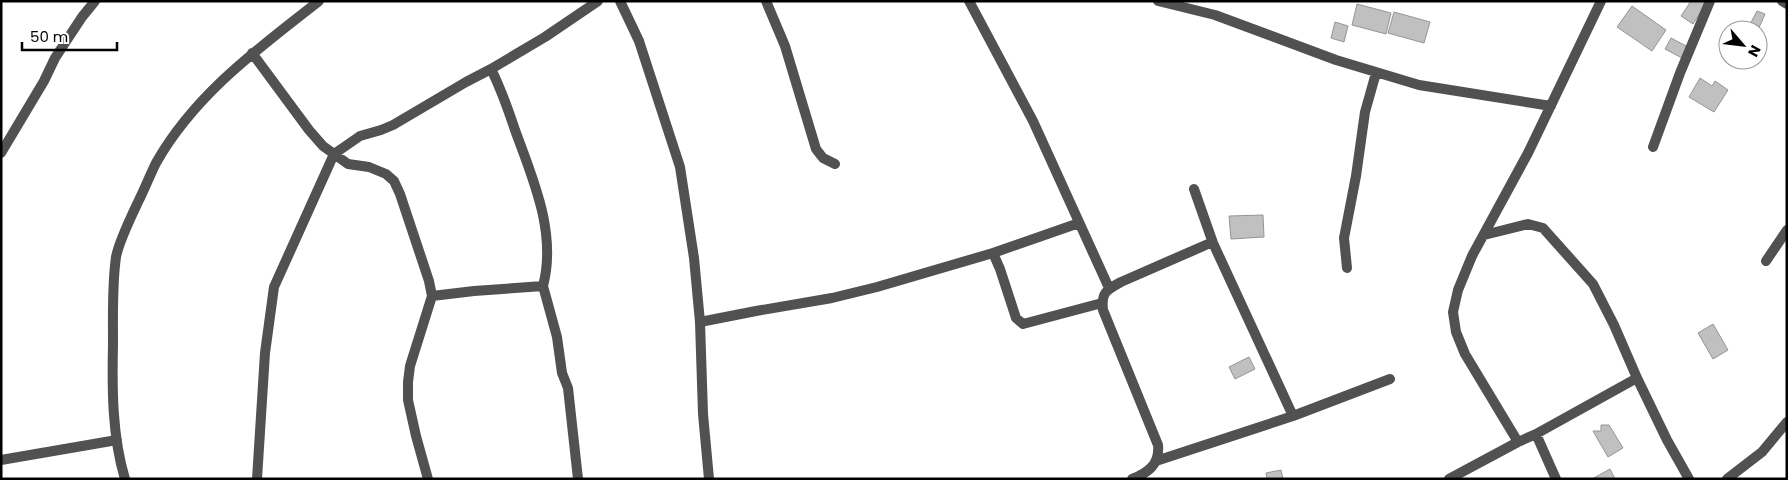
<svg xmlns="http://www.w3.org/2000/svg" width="1788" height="480" viewBox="0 0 1788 480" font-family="Poppins,sans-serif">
<rect width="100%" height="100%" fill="#fff"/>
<path fill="#c0c0c0" stroke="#959595" d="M 1691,1 L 1708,1 L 1693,24 L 1681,16 Z
M 1357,4 L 1391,13 L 1386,34 L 1352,25 Z
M 1632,6 L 1666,30 L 1652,51 L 1617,27 Z
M 1757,11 L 1765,14 L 1758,30 L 1749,26 Z
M 1394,12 L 1430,22 L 1424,43 L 1388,33 Z
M 1335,22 L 1348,26 L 1344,42 L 1331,38 Z
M 1671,38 L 1688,47 L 1682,58 L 1665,49 Z
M 1700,78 L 1712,86 L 1715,81 L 1728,90 L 1714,112 L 1689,97 Z
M 1263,215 L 1264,237 L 1231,239 L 1229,216 Z
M 1713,324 L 1728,350 L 1713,359 L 1698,333 Z
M 1249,357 L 1255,369 L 1235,379 L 1229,367 Z
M 1601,425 L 1609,425 L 1623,448 L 1608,457 L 1593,431 L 1601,431 Z
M 1610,469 L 1615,479 L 1592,479 Z
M 1281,470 L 1283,479 L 1267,479 L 1266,473 Z"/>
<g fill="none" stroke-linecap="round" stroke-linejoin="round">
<path stroke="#515151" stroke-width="10" d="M 620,1 L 639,41 L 680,167 L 694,258 L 700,322 L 703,414 L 709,479
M 766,1 L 785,46 L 816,149 L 823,158 L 835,164
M 969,1 L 1033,121 L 1109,288
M 1158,1 L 1215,15 L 1336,60 L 1419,85 L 1551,106
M 1782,1 L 1787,4
M 252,53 L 309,130 L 323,146 L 348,164 L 369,167 L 386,174 L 394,181 L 400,194 L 429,281 L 432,296 L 410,366 L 408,382 L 408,400 L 416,436 L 428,479
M 1653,147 L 1680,73 L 1710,1
M 1,153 L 44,81 L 55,58 L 82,17 L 95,1
M 1194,189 L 1213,243 L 1293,416
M 1484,235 L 1528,224 L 1543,228 L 1593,284 L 1614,325 L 1637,378 L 1667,440 L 1689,479
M 993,253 L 1079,223
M 1766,261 L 1787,230
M 1347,268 L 1344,238 L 1356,176 L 1365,112 L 1376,73
M 543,286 C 557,233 533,179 515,130 C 508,109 501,89 491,69 L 545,37 L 598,1
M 432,296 L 474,291 L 543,286 L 557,337 L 562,373 L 568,388 L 578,479
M 700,322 L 756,311 L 832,298 L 877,287 L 993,253 L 1000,269 L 1016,318 L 1023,324 L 1102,303
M 1536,434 L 1556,479
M 1518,442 L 1465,354 L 1456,332 L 1453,312 L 1458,290 L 1472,256 L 1528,153 L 1601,1
M 1,460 L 117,440
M 1156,461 L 1293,416 L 1390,379
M 125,479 C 112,436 112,388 113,344 C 113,315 112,285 116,257 C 119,241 132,215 139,200 C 145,188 150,175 156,163 C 195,94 259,48 319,1
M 257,479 L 265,353 L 274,287 L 334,154 L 360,136 L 381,130 L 393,125 L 466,82 L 491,69
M 1132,479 C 1148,473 1160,464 1158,445 L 1103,310 C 1101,293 1106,290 1121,282 L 1208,244 L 1213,243
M 1449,479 L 1518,442 L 1536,434 L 1637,378
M 1727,479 L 1762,452 L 1787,422"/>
</g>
<rect width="1788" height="480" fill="none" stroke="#000000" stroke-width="5"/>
<g transform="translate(1743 45) rotate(118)"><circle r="24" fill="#ffffff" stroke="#999999"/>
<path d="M0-4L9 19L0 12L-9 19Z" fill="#000000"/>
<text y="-8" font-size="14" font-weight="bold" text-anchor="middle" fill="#000000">N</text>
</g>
<path d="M22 42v8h95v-8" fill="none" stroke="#000000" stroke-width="2.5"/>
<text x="30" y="42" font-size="15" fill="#000000" stroke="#ffffff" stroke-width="4" paint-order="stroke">50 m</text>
</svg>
